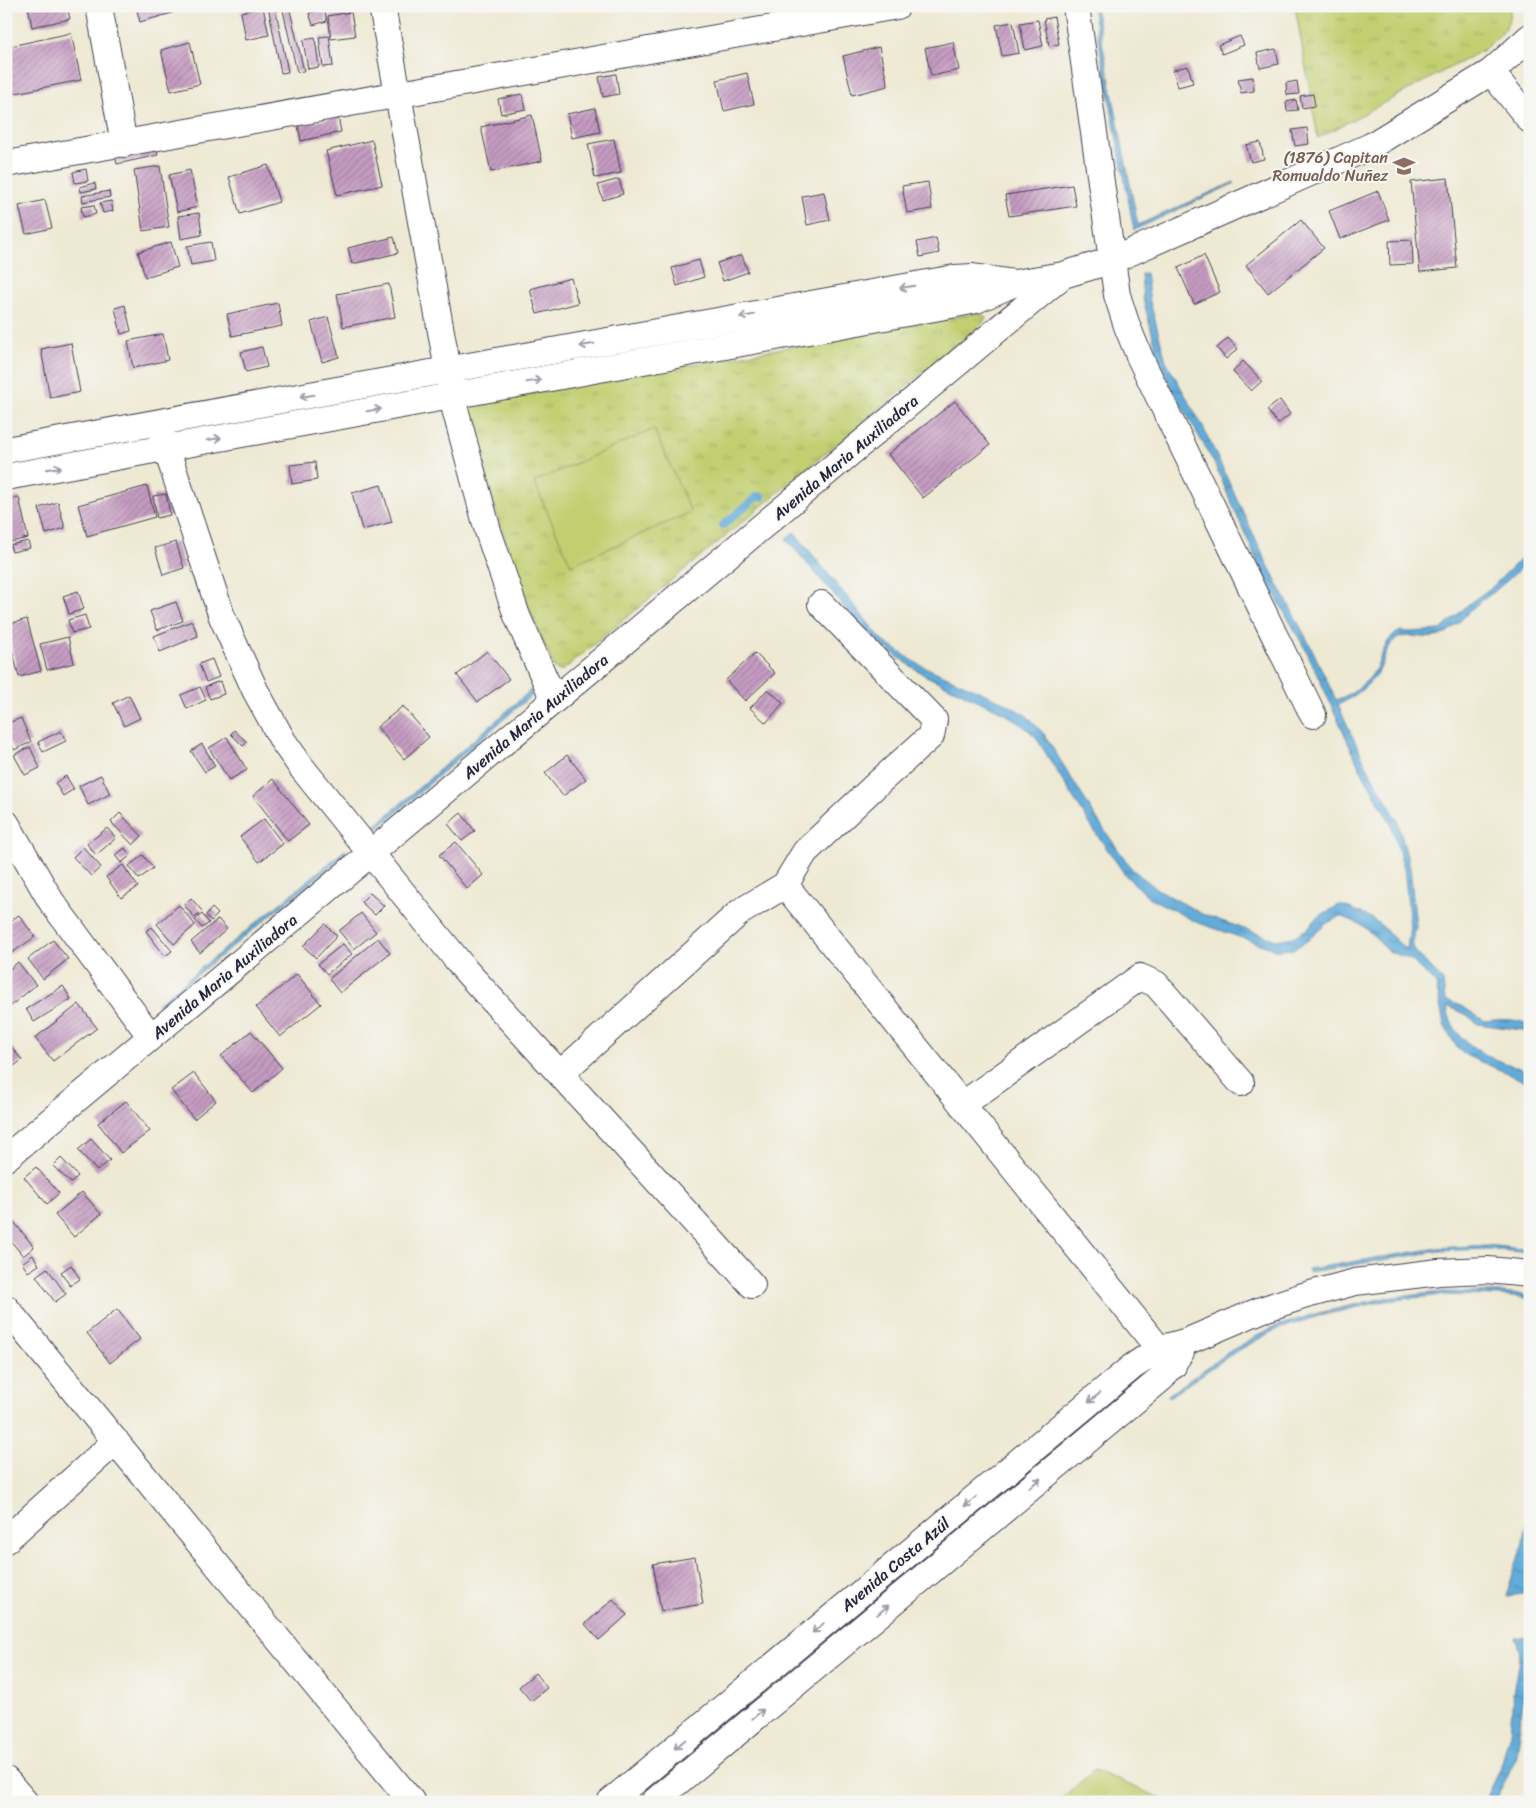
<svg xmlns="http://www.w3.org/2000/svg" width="1536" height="1808" viewBox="0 0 1536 1808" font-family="Sriracha,sans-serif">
<defs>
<pattern id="grass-tufts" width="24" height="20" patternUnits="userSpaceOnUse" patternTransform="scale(1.25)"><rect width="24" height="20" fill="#c2cf71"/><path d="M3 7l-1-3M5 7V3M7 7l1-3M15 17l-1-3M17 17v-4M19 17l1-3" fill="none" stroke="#a6b163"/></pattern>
<pattern id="water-ripples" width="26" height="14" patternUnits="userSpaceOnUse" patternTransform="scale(1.25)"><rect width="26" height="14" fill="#62acda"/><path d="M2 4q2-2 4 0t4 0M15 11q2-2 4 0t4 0" fill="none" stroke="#508cb2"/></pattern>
<pattern id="building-hatch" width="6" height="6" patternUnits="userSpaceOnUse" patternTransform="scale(1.25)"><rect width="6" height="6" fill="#c69cc2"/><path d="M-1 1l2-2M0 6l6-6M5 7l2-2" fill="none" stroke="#a07f9f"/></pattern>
</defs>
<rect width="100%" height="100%" fill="#f6f6f2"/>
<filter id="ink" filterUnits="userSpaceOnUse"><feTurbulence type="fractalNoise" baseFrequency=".02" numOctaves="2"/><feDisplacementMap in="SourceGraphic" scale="10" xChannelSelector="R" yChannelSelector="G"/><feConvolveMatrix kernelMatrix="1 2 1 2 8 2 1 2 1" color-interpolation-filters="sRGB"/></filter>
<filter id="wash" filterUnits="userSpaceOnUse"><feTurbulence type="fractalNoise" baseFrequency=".0096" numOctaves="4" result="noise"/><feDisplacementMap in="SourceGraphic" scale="20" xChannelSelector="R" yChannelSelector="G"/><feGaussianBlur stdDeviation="1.12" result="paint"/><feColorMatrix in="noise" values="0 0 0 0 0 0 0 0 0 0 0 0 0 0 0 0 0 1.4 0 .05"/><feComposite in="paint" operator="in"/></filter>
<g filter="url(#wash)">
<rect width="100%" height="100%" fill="#eee9d3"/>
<path fill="url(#grass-tufts)" stroke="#727856" d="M 1295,6 L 1510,6 C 1512,27 1497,38 1483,50 L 1318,138 Z
M 977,313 L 984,315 L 986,318 L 982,324 L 563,670 L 559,671 L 554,667 L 530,611 L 499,522 L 469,413 L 469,409 L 477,403 Z
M 1157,1365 L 741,1714 L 734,1714 L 1137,1372 Z"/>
<path fill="#c2cf71" stroke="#727856" d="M 654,429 L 691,512 L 571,565 L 534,482 Z
M 1094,1770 L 1170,1802 L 1058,1802 Z"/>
<path fill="url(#water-ripples)" stroke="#42678a" d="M 1092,6 L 1095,6 L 1138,225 L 1234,182 L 1235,183 L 1134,230 Z
M 1146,273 L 1150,302 L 1166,361 L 1202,425 L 1268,565 L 1313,651 L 1336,700 L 1352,693 L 1369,679 L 1375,670 L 1387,643 L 1393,635 L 1401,631 L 1410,632 L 1441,630 L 1471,602 L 1492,587 L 1530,550 L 1530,558 C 1521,567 1512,577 1502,585 C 1494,593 1484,598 1475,606 C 1465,615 1455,628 1444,634 C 1429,643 1410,630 1395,640 C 1386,647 1384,662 1379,671 C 1369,686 1354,697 1338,705 L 1366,765 L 1397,819 L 1410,867 L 1416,927 L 1412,943 L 1415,951 L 1443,981 L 1445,1000 L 1463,1007 L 1485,1021 C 1501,1019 1515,1018 1530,1025 L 1530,1031 L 1478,1024 L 1467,1015 L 1447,1006 C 1451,1046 1496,1061 1530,1071 L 1530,1085 L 1512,1075 L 1467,1056 L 1456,1046 L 1444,1025 L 1436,984 L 1411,960 L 1386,950 L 1376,938 L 1362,925 L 1341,916 L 1327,923 L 1307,941 L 1293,949 L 1277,950 L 1196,922 L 1150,898 L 1126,876 L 1093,829 L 1035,736 L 1021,724 L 1004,713 L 924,675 L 872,639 L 786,539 L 794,532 L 883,641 L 918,664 L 1004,702 L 1027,716 L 1044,734 L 1100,824 L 1132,869 L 1157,889 L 1202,914 L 1276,940 L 1293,937 L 1307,929 L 1316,918 L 1339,905 C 1355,909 1370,916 1383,927 C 1391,935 1397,943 1407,949 L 1410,925 L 1404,868 L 1390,822 L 1360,768 L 1308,654 L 1261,570 L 1214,463 L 1170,385 L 1160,363 L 1143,299 L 1141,274 Z
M 531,690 L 534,693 L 369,836 L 367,833 Z
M 345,850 L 347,853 L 159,1006 L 157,1004 Z
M 1487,1245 L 1530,1250 L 1530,1253 L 1487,1249 L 1439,1251 L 1309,1272 L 1308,1269 L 1438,1248 Z
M 1442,1292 L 1503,1293 L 1530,1296 L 1530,1299 L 1503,1296 L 1442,1295 L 1385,1301 L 1319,1316 L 1273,1331 L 1229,1356 L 1169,1397 L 1168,1395 L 1227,1353 L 1271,1328 L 1318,1313 L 1385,1298 Z
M 1530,1507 L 1530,1582 L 1524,1594 L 1506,1596 L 1525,1536 Z
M 1515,1637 L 1529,1638 L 1529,1656 L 1515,1760 L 1495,1802 L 1485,1802 L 1500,1768 L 1510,1733 L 1513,1693 L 1520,1654 Z"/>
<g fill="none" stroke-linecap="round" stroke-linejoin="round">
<path stroke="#62acda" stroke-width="8" d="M 723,525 L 758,496 L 762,497"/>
</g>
<g id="blocks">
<path fill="url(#building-hatch)" d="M 28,6 L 67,6 L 70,19 L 32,27 Z
M 136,6 L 170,6 L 172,13 L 140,22 Z
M 268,6 L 275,6 L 288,72 L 281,73 Z
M 282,6 L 289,6 L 304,71 L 297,72 Z
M 263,7 L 269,35 L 246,40 L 241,12 Z
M 324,9 L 327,21 L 313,25 L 309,13 Z
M 351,12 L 355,36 L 331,39 L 328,16 Z
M 1054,17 L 1059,44 L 1049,46 L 1044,19 Z
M 1038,20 L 1043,46 L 1025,50 L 1020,23 Z
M 1013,22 L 1019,53 L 1002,56 L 996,25 Z
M 71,33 L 81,80 L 6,95 L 6,47 Z
M 329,36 L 333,66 L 323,67 L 319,37 Z
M 1240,36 L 1244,45 L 1222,54 L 1218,45 Z
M 315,38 L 319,67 L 308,69 L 303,40 Z
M 190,42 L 200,84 L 171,91 L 161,50 Z
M 953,42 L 959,70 L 931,76 L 925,48 Z
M 879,47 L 888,86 L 852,95 L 843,56 Z
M 1276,49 L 1279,64 L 1260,68 L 1257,53 Z
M 1188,66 L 1193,83 L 1178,87 L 1173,70 Z
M 747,73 L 754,104 L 724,111 L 717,80 Z
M 616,74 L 619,94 L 603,97 L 599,77 Z
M 1253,77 L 1254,91 L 1241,93 L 1238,79 Z
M 1297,81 L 1299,94 L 1287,95 L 1286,83 Z
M 522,94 L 526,109 L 501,114 L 498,99 Z
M 1313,94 L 1315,106 L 1302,108 L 1300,96 Z
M 1296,100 L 1298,110 L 1287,111 L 1286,102 Z
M 595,108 L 600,132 L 572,138 L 567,114 Z
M 532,115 L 542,161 L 491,172 L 481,127 Z
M 338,117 L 341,132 L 301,141 L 298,125 Z
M 1307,128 L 1309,144 L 1295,146 L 1292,130 Z
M 614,139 L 621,173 L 595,178 L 588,144 Z
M 372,140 L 382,185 L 337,195 L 326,151 Z
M 155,142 L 158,155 L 117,164 L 114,151 Z
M 1260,142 L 1264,159 L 1251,162 L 1246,145 Z
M 268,165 L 279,202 L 240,214 L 229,177 Z
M 160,166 L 169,227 L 143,231 L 134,170 Z
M 86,169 L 88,181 L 75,183 L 73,172 Z
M 190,170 L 198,207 L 177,212 L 169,175 Z
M 1448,178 L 1457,268 L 1420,272 L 1411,182 Z
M 619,179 L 623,194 L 603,200 L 598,185 Z
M 928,182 L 932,209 L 907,213 L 902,186 Z
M 95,183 L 96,189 L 81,192 L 80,187 Z
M 1072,185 L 1076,206 L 1009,216 L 1005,195 Z
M 109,191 L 110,197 L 83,202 L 82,196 Z
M 1378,191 L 1389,220 L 1340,239 L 1329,211 Z
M 824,192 L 830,220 L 807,225 L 802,196 Z
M 45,200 L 52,228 L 26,234 L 19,206 Z
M 111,201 L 113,211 L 103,213 L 100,203 Z
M 94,205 L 96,214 L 83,217 L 81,207 Z
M 199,213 L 202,235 L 181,239 L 178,216 Z
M 1301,220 L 1324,248 L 1268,293 L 1246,265 Z
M 394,237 L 398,253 L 352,264 L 348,248 Z
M 936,238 L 939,253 L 920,257 L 917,242 Z
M 1412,240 L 1413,264 L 1390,265 L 1389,241 Z
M 171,242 L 178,267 L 145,277 L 138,252 Z
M 211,242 L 214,261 L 191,265 L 187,246 Z
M 742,255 L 748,272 L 723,281 L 717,263 Z
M 1204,255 L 1220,292 L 1194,304 L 1178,268 Z
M 699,260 L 704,277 L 677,286 L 672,268 Z
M 571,278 L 578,303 L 537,314 L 530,289 Z
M 389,284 L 395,317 L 343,327 L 337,294 Z
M 278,303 L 282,326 L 232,336 L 227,314 Z
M 125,305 L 131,331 L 121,334 L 115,308 Z
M 328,317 L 339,357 L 322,362 L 311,322 Z
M 163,334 L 168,360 L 133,368 L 128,341 Z
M 1228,338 L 1238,349 L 1226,359 L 1217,348 Z
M 71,343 L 80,392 L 50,398 L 41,349 Z
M 262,347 L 267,367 L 246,372 L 241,352 Z
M 1243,361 L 1262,381 L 1251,391 L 1233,372 Z
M 1280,400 L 1290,414 L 1278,424 L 1267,410 Z
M 955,401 L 990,445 L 923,498 L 888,454 Z
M 315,462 L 317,480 L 292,484 L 290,465 Z
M 381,485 L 392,522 L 362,530 L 352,493 Z
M 147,486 L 155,517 L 87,536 L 78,505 Z
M 166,494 L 170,515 L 157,518 L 153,496 Z
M 19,497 L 28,538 L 10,542 L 6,526 L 6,500 Z
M 58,502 L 65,528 L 46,534 L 39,508 Z
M 28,541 L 30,548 L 12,552 L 10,545 Z
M 176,542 L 184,568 L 163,575 L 155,548 Z
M 78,591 L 84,609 L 69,614 L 63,596 Z
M 176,602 L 183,621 L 157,630 L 150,611 Z
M 85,615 L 89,629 L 72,633 L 68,620 Z
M 27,619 L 41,671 L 19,677 L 6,625 Z
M 192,621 L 198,636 L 160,652 L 154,636 Z
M 68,637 L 74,663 L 47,670 L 40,644 Z
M 487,651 L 509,679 L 478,702 L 457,675 Z
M 755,653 L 775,673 L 745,701 L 726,680 Z
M 212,659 L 219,677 L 206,682 L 199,664 Z
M 220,681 L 224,694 L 210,699 L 205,687 Z
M 200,687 L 206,700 L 187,709 L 181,695 Z
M 768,689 L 783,703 L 766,723 L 750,708 Z
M 129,695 L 140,718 L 124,726 L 113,703 Z
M 403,706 L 429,737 L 404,759 L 377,727 Z
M 21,718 L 31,742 L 14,750 L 6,733 L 6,724 Z
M 234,730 L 247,742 L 243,746 L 231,734 Z
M 61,731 L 66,741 L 43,752 L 38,742 Z
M 227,737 L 247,770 L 229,780 L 209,748 Z
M 202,744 L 215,766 L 205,772 L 191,751 Z
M 30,747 L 40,768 L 25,775 L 14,755 Z
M 567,755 L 586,779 L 563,796 L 545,773 Z
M 101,775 L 110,794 L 88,805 L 79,786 Z
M 66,776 L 74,789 L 63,796 L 55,783 Z
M 273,779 L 309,825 L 288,841 L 253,796 Z
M 120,813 L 142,836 L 133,845 L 111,822 Z
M 461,813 L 475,831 L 462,841 L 448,824 Z
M 264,819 L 283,844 L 259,862 L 240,837 Z
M 107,828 L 116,838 L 96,855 L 87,844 Z
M 456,842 L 483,875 L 467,889 L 439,855 Z
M 83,847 L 101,867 L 91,876 L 73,857 Z
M 125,848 L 130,856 L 121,863 L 115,855 Z
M 143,855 L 153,868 L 139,879 L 129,866 Z
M 123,865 L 138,887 L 121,898 L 106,877 Z
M 370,893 L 384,906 L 375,915 L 361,902 Z
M 191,898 L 202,911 L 195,918 L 184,905 Z
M 179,905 L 195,925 L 174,944 L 157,924 Z
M 212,908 L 218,914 L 211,921 L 206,915 Z
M 361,913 L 376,932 L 354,949 L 339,931 Z
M 202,914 L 209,923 L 202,928 L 195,920 Z
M 19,915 L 35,937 L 6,957 L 6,924 Z
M 218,919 L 227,929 L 200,953 L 191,942 Z
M 325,924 L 337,936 L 316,958 L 303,946 Z
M 152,927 L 172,951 L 165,956 L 146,931 Z
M 378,938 L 390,953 L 340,993 L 329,979 Z
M 53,940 L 68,959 L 43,979 L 28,959 Z
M 343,944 L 352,954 L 327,974 L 318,964 Z
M 18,962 L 36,985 L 8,1008 L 6,1006 L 6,972 Z
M 297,974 L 321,1004 L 280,1037 L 256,1007 Z
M 63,986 L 71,999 L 34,1022 L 26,1009 Z
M 79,1004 L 97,1028 L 53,1061 L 35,1038 Z
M 251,1031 L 282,1068 L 253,1093 L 221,1056 Z
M 6,1040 L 22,1060 L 6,1072 Z
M 194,1073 L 216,1101 L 194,1119 L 171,1090 Z
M 126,1101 L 150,1131 L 121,1153 L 98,1123 Z
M 91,1139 L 110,1160 L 97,1171 L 78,1150 Z
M 61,1158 L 78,1176 L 71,1183 L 53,1166 Z
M 36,1167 L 59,1193 L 47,1204 L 24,1177 Z
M 82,1192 L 101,1214 L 74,1237 L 55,1215 Z
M 10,1217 L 34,1247 L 23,1256 L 6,1235 L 6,1220 Z
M 33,1255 L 39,1265 L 28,1272 L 22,1263 Z
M 71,1265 L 80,1279 L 70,1286 L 61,1272 Z
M 47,1268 L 66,1294 L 55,1302 L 36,1276 Z
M 117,1309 L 140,1339 L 110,1363 L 87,1333 Z
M 695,1557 L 703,1604 L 661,1611 L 653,1564 Z
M 613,1599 L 627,1615 L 599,1640 L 585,1624 Z
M 535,1673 L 547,1688 L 531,1701 L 519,1687 Z"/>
</g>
</g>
<g filter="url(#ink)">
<use href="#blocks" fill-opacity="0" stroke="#414052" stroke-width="1"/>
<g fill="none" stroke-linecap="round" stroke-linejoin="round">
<g stroke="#414052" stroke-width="28">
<path id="minor" d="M 99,6 L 124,144
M 382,6 L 455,409 L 488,531 L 517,616 L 554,700
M 1076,6 L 1117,295 L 1127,326 L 1140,358 L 1313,715
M 1491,72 L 1530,120
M 6,164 L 897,6
M 158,423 L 222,617 L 255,690 L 283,741 L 302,768 L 466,971 L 560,1074 L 740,912 L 785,885 L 1173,1366
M 6,450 L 955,278 L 973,277 L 1015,283
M 6,477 L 956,304 L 976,300 L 1015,283 L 1063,275 L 1113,260 L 1371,146 L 1491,72 L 1530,37
M 6,823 L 51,901 L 151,1037
M 785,885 L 805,852 L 878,783 L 931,736 L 934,720 L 821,604
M 560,1074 L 752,1285
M 962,1105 L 1140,977 L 1156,984 L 1241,1083
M 6,1158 L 1063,275
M 6,1308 L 412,1802
M 6,1540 L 116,1441
M 6,1780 L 25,1802
M 610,1802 L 1132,1367 L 1159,1349 L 1188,1341 L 1261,1310 L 1303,1296 L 1355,1282 L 1439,1272 L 1488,1270 L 1530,1274
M 654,1802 L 1162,1378 L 1181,1352"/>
</g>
<use href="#minor" stroke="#fff" stroke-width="26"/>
</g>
<defs><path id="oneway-shaft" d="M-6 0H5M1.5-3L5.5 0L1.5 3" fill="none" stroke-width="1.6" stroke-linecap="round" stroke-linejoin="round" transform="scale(1.25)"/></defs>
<g stroke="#9c9ca7">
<use href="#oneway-shaft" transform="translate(907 287) rotate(170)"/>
<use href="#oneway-shaft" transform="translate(747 316) rotate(170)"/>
<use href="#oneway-shaft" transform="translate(587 345) rotate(170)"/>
<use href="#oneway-shaft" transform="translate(534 381) rotate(-10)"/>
<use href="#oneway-shaft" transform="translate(307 396) rotate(170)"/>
<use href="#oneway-shaft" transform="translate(374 410) rotate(-10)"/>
<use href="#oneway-shaft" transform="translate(214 439) rotate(-10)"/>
<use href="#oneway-shaft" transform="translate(54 468) rotate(-10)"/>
<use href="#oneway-shaft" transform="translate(1094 1398) rotate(140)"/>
<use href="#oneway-shaft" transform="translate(1035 1483) rotate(-40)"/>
<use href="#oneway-shaft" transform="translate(970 1502) rotate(140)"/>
<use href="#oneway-shaft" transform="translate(883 1610) rotate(-40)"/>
<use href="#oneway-shaft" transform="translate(818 1628) rotate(140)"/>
<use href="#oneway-shaft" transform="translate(758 1714) rotate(-40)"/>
<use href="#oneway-shaft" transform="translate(680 1744) rotate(140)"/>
</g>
</g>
<defs>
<g id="school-bare" transform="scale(1.725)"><path d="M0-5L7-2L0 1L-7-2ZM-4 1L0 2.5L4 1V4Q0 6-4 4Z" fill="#8d6e63" stroke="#f6f6f2" stroke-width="2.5" paint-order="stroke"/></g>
</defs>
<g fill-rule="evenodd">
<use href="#school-bare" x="1404" y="166"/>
</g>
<g text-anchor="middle" stroke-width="4" stroke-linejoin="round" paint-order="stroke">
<g font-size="16" fill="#785e54" stroke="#f6f6f2" text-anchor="end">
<text x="1388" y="163">(1876) Capitan<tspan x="1388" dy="18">Romualdo Nuñez</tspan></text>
</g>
<g font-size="16" fill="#22223b" stroke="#f6f6f2">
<text transform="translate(845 457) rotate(-40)" y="6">Avenida Maria Auxiliadora</text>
<text transform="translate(535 716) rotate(-40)" y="6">Avenida Maria Auxiliadora</text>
<text transform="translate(224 976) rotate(-40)" y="6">Avenida Maria Auxiliadora</text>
<text transform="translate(895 1564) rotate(-40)" y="6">Avenida Costa Azúl</text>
</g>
</g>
<rect width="1536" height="1808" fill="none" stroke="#f6f6f2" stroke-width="25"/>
</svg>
